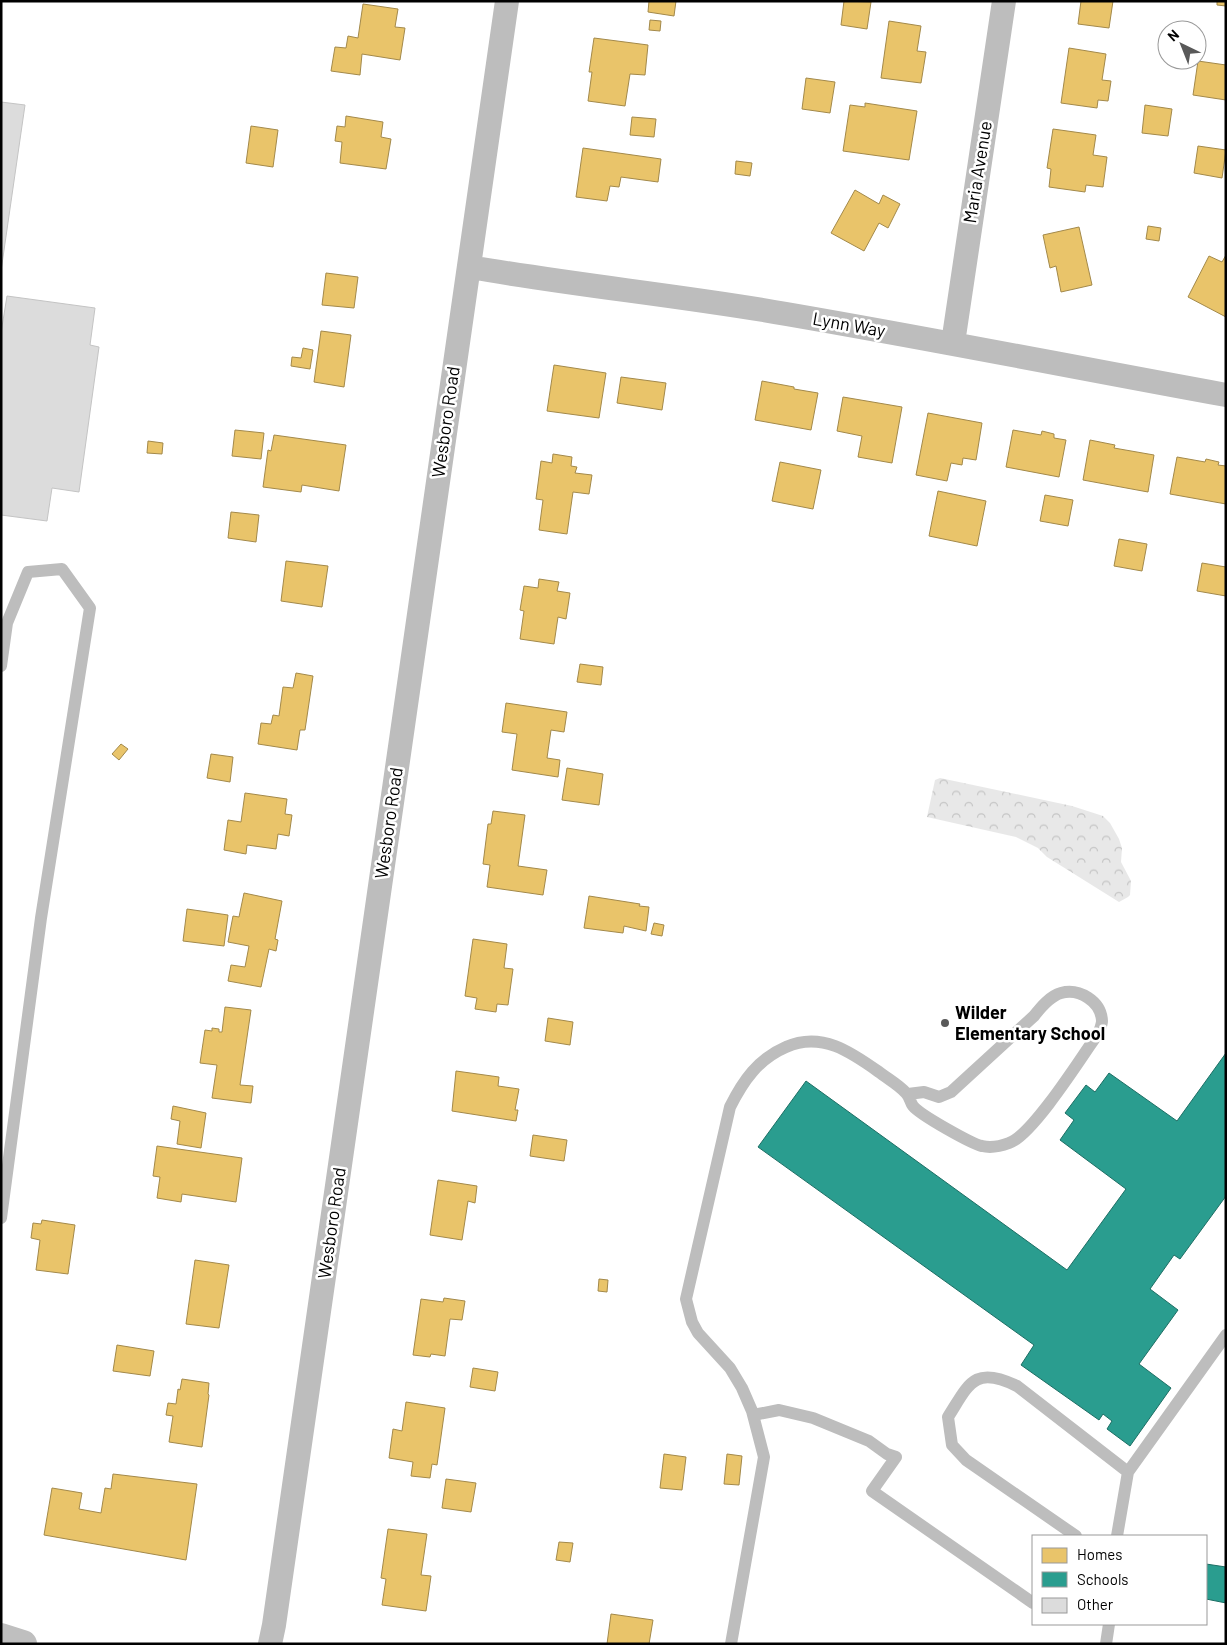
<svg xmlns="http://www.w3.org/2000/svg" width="1227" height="1645" viewBox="0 0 1227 1645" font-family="Barlow,sans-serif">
<defs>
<pattern id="forest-crowns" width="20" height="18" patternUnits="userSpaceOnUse" patternTransform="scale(1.25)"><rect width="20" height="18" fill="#e8e8e8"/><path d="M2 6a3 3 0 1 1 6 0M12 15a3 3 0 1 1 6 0" fill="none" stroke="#c5c5c5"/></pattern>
</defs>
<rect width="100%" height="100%" fill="#fff"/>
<path fill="url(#forest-crowns)" d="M 940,778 L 1072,806 L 1103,816 L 1110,823 L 1119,839 L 1122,848 L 1121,862 L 1131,881 L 1130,895 L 1128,897 L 1119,902 L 1047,857 L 1038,848 L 1016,837 L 927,817 L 935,780 Z"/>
<path fill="#e9c46a" stroke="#a3894a" d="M 649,1 L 676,1 L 674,16 L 648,12 Z
M 844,1 L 871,2 L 867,29 L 841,25 Z
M 1081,1 L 1113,1 L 1109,28 L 1078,24 Z
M 1217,1 L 1226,1 L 1226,6 L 1217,5 Z
M 363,4 L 398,9 L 395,27 L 405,28 L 400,60 L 362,54 L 360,75 L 331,71 L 335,47 L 346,48 L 348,36 L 358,38 Z
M 650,20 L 661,21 L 660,31 L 649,30 Z
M 889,21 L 921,26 L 917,51 L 926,52 L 921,83 L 881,78 Z
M 594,38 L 648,45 L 645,75 L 630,74 L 625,106 L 588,101 L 592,72 L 589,72 Z
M 1069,48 L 1106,54 L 1102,80 L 1111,81 L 1108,101 L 1098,100 L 1097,108 L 1061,103 Z
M 1198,61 L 1226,65 L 1226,100 L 1193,95 Z
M 806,78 L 835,82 L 830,113 L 802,109 Z
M 865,103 L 917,111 L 909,160 L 843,151 L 850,105 L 865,107 Z
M 1145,105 L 1172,109 L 1168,136 L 1142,133 Z
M 346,116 L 383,122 L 381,137 L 391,139 L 386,169 L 340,163 L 342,142 L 335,141 L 337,126 L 345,127 Z
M 632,117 L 656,119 L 654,137 L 630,135 Z
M 251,126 L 278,130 L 273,167 L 246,163 Z
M 1053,129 L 1096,135 L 1093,155 L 1107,157 L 1103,187 L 1086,185 L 1085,192 L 1049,187 L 1051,169 L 1047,168 Z
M 1198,146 L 1226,150 L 1222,178 L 1194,173 Z
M 583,148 L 661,159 L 658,182 L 621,177 L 619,187 L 610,186 L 607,201 L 576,197 Z
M 736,161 L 752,163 L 750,176 L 735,174 Z
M 855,190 L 879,204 L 883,195 L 900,204 L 888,228 L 879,223 L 864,251 L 831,233 Z
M 1148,226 L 1161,228 L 1159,241 L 1146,239 Z
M 1079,227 L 1092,285 L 1061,292 L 1056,266 L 1050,268 L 1043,235 Z
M 1226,255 L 1226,317 L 1188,297 L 1209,256 L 1222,262 Z
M 326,273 L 358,277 L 354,308 L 322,305 Z
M 321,331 L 351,335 L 344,387 L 314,382 Z
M 303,348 L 313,350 L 310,369 L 291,366 L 292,357 L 301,358 Z
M 554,365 L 606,373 L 599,418 L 547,411 Z
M 621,377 L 666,383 L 662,410 L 617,403 Z
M 762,381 L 794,387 L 794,389 L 818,393 L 811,430 L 755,420 Z
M 843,397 L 902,407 L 892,463 L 858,457 L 862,436 L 837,431 Z
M 928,413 L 982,423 L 976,460 L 963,458 L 962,465 L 951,463 L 947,481 L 916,475 Z
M 235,430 L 264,433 L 261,459 L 232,456 Z
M 1013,430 L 1041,435 L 1042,431 L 1054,434 L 1054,438 L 1066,440 L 1059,477 L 1006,467 Z
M 274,435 L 346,445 L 339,491 L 302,485 L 301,492 L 263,487 L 268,450 L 271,451 Z
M 1090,440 L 1115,445 L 1114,448 L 1154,455 L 1148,492 L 1083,480 Z
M 148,441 L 163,443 L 162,454 L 147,453 Z
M 553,454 L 572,457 L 571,466 L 577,467 L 575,473 L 592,475 L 589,494 L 573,492 L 567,534 L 539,530 L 543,500 L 536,499 L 541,461 L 552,463 Z
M 1177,457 L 1205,462 L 1206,459 L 1219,462 L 1218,465 L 1226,466 L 1226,504 L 1170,494 Z
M 780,462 L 821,470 L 813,509 L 772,501 Z
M 938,491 L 986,501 L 977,546 L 929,536 Z
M 1045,495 L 1073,500 L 1068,526 L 1040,521 Z
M 231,512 L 259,515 L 256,542 L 228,538 Z
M 1119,539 L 1147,544 L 1142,571 L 1114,566 Z
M 286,561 L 328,566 L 322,607 L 281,601 Z
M 1202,563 L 1226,567 L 1226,596 L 1197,591 Z
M 539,579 L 559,582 L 557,591 L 570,593 L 566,619 L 558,617 L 554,644 L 520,639 L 524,611 L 520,610 L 524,586 L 538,588 Z
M 580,664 L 603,667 L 601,685 L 577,682 Z
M 296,673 L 313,676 L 305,730 L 300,730 L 297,750 L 258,744 L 261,723 L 271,724 L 273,715 L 279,716 L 283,687 L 293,688 Z
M 506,703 L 567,712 L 564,732 L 551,730 L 547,758 L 560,760 L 558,777 L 512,770 L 517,734 L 502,732 Z
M 121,744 L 128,749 L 119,760 L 112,754 Z
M 211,754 L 233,757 L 230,782 L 207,778 Z
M 567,768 L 603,774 L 599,805 L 562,800 Z
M 245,793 L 287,799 L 285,814 L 292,815 L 289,836 L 278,834 L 276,849 L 247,845 L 246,854 L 224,850 L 228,820 L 241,822 Z
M 493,811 L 525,815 L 518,866 L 547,870 L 543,895 L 487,887 L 490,865 L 483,864 L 488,824 L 491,824 Z
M 244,893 L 282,901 L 275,939 L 278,940 L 276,951 L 269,949 L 261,987 L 228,981 L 231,965 L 245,967 L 249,946 L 228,942 L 233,916 L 239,917 Z
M 589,896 L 640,904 L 639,906 L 649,907 L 646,931 L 624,926 L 623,933 L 584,928 Z
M 187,909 L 228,915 L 224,946 L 183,941 Z
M 654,923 L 664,925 L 662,936 L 651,934 Z
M 473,939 L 507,944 L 504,968 L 513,969 L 508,1005 L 497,1004 L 496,1012 L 475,1009 L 477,998 L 465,996 Z
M 225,1007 L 251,1010 L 240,1085 L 253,1086 L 251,1103 L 212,1098 L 217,1065 L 200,1063 L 205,1030 L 212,1031 L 212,1028 L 219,1029 L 219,1032 L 222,1032 Z
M 548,1018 L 573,1022 L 570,1045 L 545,1041 Z
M 456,1071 L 499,1077 L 498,1086 L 519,1089 L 515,1110 L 518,1110 L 516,1121 L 452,1111 Z
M 173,1106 L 206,1113 L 201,1148 L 177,1144 L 180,1121 L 171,1119 Z
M 533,1135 L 567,1140 L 564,1161 L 530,1156 Z
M 157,1146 L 242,1158 L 236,1202 L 182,1194 L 181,1202 L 157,1198 L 160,1177 L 153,1176 Z
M 438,1180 L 477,1186 L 475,1203 L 468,1201 L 462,1240 L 430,1235 Z
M 42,1220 L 75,1225 L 68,1274 L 36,1270 L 40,1240 L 31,1238 L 33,1223 L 41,1224 Z
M 195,1260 L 229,1265 L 219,1328 L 186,1324 Z
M 599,1279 L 608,1280 L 607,1292 L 598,1291 Z
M 444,1298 L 465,1301 L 462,1320 L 450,1319 L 445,1356 L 431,1354 L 430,1357 L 413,1355 L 421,1299 L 443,1302 Z
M 117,1345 L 154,1351 L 150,1376 L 113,1371 Z
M 473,1368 L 498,1372 L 495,1391 L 470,1387 Z
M 182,1379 L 209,1383 L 208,1394 L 209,1395 L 202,1447 L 169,1442 L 173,1416 L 166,1415 L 168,1403 L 176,1404 L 178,1389 L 180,1390 Z
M 406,1402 L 445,1408 L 437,1465 L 432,1464 L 430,1478 L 411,1476 L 413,1462 L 389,1458 L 393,1429 L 402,1431 Z
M 664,1454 L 686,1457 L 682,1490 L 660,1488 Z
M 727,1454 L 742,1456 L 739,1485 L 724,1484 Z
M 113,1474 L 197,1484 L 186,1560 L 44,1535 L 52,1488 L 82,1493 L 79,1509 L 101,1513 L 105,1488 L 111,1489 Z
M 446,1479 L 476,1483 L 471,1512 L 442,1508 Z
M 388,1529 L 427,1534 L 421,1575 L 431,1576 L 426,1611 L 382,1605 L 386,1579 L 381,1578 Z
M 559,1542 L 573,1543 L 570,1562 L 556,1560 Z
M 611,1614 L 653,1620 L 649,1644 L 607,1644 Z"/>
<path fill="#2a9d8f" stroke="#1d6e64" d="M 1226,1053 L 1226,1196 L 1180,1259 L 1174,1255 L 1150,1289 L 1178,1310 L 1139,1364 L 1171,1388 L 1130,1446 L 1107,1429 L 1112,1421 L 1103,1414 L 1099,1420 L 1021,1365 L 1034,1345 L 758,1147 L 806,1081 L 1067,1270 L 1126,1189 L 1060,1140 L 1074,1120 L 1065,1113 L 1086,1085 L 1095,1092 L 1109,1073 L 1177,1121 Z
M 1206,1564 L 1226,1567 L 1226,1603 L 1206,1599 Z"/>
<path fill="#dcdcdc" stroke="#c4c4c4" d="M 1,102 L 25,105 L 1,271 Z
M 7,296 L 95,308 L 90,345 L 99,347 L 79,492 L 52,488 L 47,521 L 1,515 L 1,333 Z"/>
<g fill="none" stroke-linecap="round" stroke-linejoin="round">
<path stroke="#bdbdbd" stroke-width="12" d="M 1,666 L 7,623 L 28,572 L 62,569 L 90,608 L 41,918 L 1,1218
M 753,1415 L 779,1410 L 813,1418 L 869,1441 L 887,1454 L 896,1457 L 872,1491 L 1033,1603
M 1128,1472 L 1226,1335
M 1076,1536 L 966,1460 L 952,1445 L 948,1417 C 969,1384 974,1365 1017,1386 L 1128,1472 L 1117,1536
M 731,1644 L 764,1457 L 752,1411 L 742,1388 L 730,1368 L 698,1333 L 692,1322 L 686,1299 L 730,1107 C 743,1081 758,1059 786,1047 C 821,1031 851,1052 879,1072 C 888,1079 899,1085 906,1093 C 910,1097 910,1102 913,1106 C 920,1115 972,1144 982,1146 C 990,1148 1001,1146 1009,1143 C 1032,1136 1083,1055 1099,1032 C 1100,1029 1102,1024 1102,1021 C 1101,1001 1079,988 1061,993 C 1050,996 1041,1007 1034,1016 L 951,1092 L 939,1097 L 924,1092 L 908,1094
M 1106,1644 L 1109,1624"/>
<path stroke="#bdbdbd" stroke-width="24" d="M 470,267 C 567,284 666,294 763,310 C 918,336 1072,367 1226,395
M 953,343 L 1004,1
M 270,1644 L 274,1625 L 507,1"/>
<path stroke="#bfbfbf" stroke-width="28" d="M 1,1637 L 23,1644"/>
</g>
<circle fill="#595959" stroke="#fff" stroke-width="2" cx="945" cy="1023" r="5"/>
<g text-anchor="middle" stroke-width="5" stroke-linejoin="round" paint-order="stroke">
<g font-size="18" fill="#000" stroke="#fff">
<text transform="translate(978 172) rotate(-81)" y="6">Maria Avenue</text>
<text transform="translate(849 325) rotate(10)" y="6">Lynn Way</text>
<text transform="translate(446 422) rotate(-82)" y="6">Wesboro Road</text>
<text transform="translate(389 823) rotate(-82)" y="6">Wesboro Road</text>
<text transform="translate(332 1223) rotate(-82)" y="6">Wesboro Road</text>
</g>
<g font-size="18" font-weight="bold" fill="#000" stroke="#fff" text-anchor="start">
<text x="955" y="1019">Wilder<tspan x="955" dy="21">Elementary School</tspan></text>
</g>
</g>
<rect width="1227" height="1645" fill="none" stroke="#000000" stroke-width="5"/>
<rect x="1032" y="1535" width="175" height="90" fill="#ffffff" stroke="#999999"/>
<rect x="1042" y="1548" width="25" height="15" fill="#e9c46a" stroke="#999999"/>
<text x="1077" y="1560" font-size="15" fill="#000000">Homes</text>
<rect x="1042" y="1572" width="25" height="15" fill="#2a9d8f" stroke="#999999"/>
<text x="1077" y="1585" font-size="15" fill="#000000">Schools</text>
<rect x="1042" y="1598" width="25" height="15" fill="#dcdcdc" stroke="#999999"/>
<text x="1077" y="1610" font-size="15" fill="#000000">Other</text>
<g transform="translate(1182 45) rotate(317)"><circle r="24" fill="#ffffff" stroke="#999999"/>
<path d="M0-4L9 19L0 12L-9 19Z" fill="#595959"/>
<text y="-8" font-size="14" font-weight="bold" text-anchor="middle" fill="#000000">N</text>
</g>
</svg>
